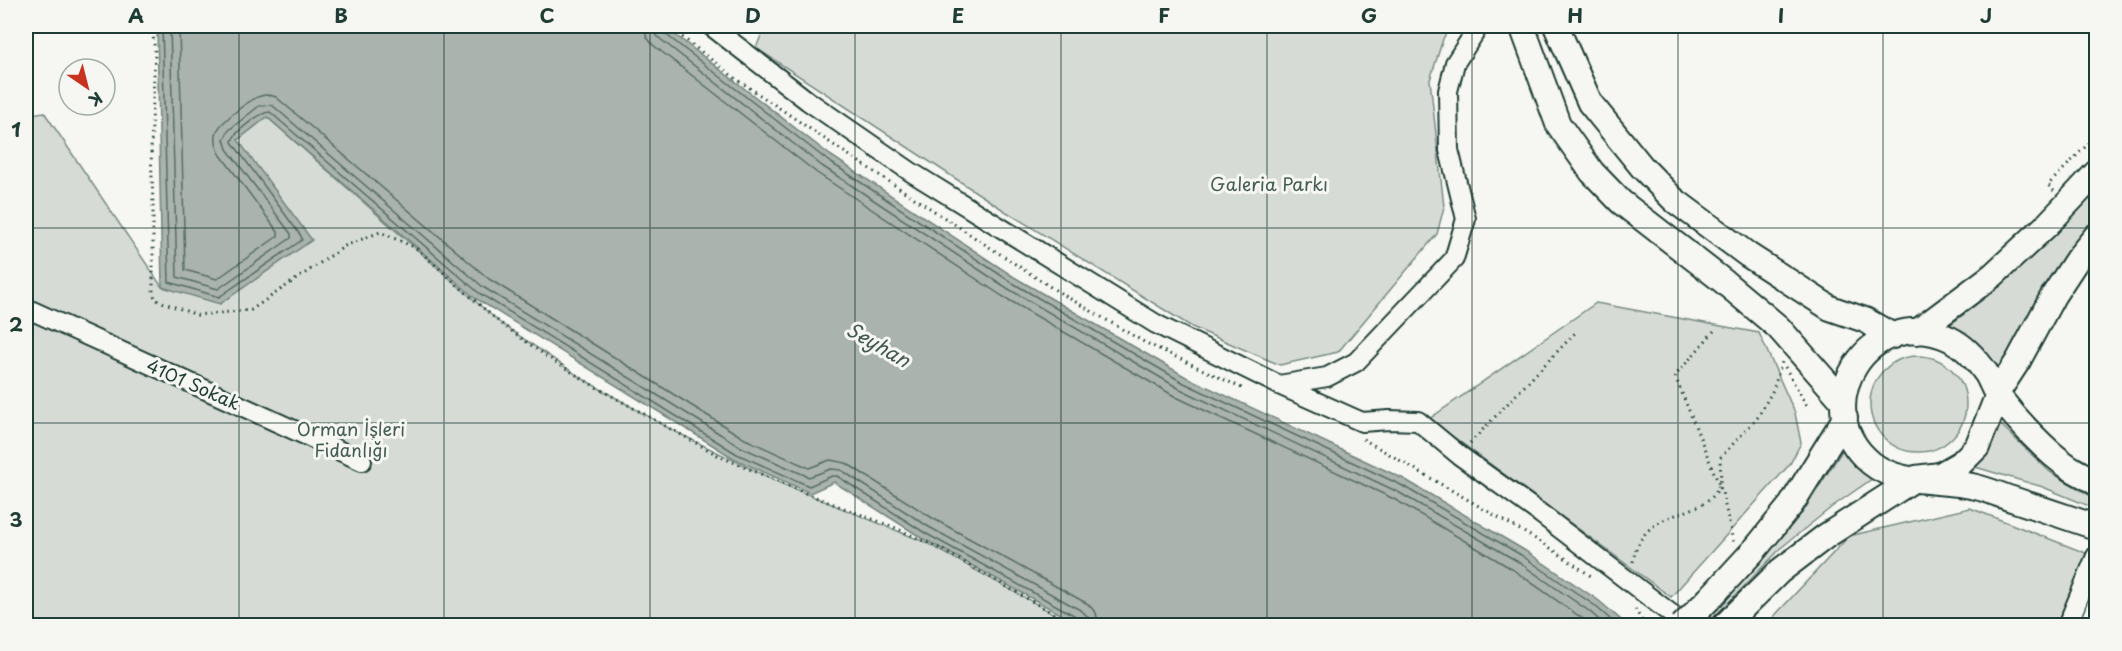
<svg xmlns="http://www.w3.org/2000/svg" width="2122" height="651" viewBox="0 0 2122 651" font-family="'Playpen Sans',sans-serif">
<rect width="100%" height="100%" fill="#f6f6f2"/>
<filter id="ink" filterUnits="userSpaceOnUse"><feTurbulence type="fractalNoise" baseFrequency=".0167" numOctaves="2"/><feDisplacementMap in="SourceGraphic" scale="12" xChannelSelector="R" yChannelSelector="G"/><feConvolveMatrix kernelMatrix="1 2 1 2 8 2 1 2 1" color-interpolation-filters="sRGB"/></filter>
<g filter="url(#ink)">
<path fill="#d6dbd6" stroke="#7a8c85" stroke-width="1.5" d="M 765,26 L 1450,26 L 1443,39 L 1430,80 L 1444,207 L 1437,234 L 1338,352 L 1280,365 L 1192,327 L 1005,211 L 756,48 Z
M 44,112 L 162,287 L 237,140 L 267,117 L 499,322 L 583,379 L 670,429 L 780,483 L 927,543 L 1074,625 L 26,626 L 26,115 Z
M 2096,191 L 2096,217 L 2044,288 L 1999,370 L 1976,347 L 1946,328 C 2001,287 2048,240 2096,191 Z
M 1596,303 L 1759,333 L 1795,413 L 1801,443 L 1790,464 L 1671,597 L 1429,419 Z
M1870 404a48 48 0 1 1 96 0a48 48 0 1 1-96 0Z
M 1999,423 L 2050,472 L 2096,499 L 2096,509 L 2043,487 L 1972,466 Z
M 1843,449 L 1859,463 L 1879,474 L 1833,506 L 1782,547 L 1707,625 L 1700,626 L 1803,512 Z
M 1970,508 L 2096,557 L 2096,625 L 1765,626 L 1849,536 Z"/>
<path fill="#aab3ae" stroke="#72847d" stroke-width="1.5" d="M 157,26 L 664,26 L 830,155 L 1014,277 L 1186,377 L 1404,479 L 1524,550 L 1598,600 L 1627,625 L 1080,625 L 922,538 L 834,482 L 810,493 L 735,459 L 475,298 L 267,117 L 238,140 L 312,240 L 220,304 L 162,287 Z"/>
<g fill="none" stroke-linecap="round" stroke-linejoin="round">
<path stroke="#576c65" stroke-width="1.5" d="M 162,26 L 169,282 L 219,297 L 302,240 L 301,236 L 232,142 C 233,133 260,112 270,112 L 479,293 L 737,454 L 809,486 L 832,476 L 837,476 L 925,533 L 1079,618 L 1082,626
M 170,26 L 177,277 L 218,289 L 291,238 L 291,234 L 227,149 L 224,139 L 229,130 L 259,106 L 272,105 L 483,287 L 741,447 L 809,477 L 831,469 L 841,470 L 929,527 L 1082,611 L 1088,617 L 1090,626
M 179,26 L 185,270 L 217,279 L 278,236 L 278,232 L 220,154 C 216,146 214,139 217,131 C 222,121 251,98 261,96 C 266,94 271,95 276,97 L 489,279 L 745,439 L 809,468 L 830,460 L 846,463 L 934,519 L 1088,604 L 1096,613 L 1099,626
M 645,26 L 646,36 L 653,45 L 817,173 L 1002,296 L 1176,397 L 1394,499 L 1512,569 L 1593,626
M 654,26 L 654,32 L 659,38 L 822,166 L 1007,288 L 1180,389 L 1398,492 L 1517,561 L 1589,611 L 1606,626
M 661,26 L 664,33 L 827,160 L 1011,282 L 1184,383 L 1401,485 L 1521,555 L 1594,605 L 1618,626"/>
<g stroke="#1f3d34" stroke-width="22">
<path id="minor" d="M 711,26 L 808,101 L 911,172 L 1156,324 L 1279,385 L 1362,422 L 1389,420 L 1418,421 L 1459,455 L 1541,514 L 1687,626
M 26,308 L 362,461
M 1279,385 L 1327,377 L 1356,362 L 1454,259 L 1466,219 L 1449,150 L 1448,91 L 1455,63 L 1479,26
M 2067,626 L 2096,556
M 2088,626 L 2096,606"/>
</g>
<g stroke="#1f3d34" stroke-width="28">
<path id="major" d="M 1522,26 L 1558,124 L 1592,172 L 1621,202 L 1723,281 L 1778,327 L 1843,401
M 1556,26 L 1590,103 L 1642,167 L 1674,200 L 1748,255 L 1830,308 L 1865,320 L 1893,336
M 1917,332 L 1993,275 L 2047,225 L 2096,173
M 2096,483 C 2088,477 2078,473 2069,467 C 2046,452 2016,419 1999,397 C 1993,390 1991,380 1986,373 C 1977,360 1964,346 1950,339 C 1871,301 1803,407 1871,463 C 1899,486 1943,479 1976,487 C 1989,490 2002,496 2015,500 C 2042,509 2069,518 2096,527
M 1709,599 L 1756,548 L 1791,505 L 1845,418
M 1724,626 L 1780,571 L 1826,536 L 1916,478 L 1940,475 L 1961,463 L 1977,447 L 2001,387 L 2018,361 L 2053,296 L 2078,258 L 2096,236"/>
</g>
<path stroke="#1f3d34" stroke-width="3" stroke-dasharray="1.5 4.5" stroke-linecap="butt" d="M 152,26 L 155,52 L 151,149 L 153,205 L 153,293 L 156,300 L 197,315 L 251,310 L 345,246 L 380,232 L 416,248 L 499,322 L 546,356 L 594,386 L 721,457 L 810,495 L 896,528 L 939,548 L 1075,626
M 668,26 L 735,78 L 847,154 L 1052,288 L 1144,342 L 1244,389
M 2054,191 L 2048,185 L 2096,136
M 1714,331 L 1675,376 L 1722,492 L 1734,545
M 1785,367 L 1807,406
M 1363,439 L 1546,545 L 1591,576
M 1470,443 L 1576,332
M 1633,562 C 1642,503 1706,522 1719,486 C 1722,478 1720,466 1720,458 L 1758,417 L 1773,390 L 1782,362
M 1635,609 L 1645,626"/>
<use href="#minor" stroke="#f6f6f2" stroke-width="18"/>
<use href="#major" stroke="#f6f6f2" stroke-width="24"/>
<g stroke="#1f3d34" stroke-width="28" stroke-linecap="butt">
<path id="major-bridge" d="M 1682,626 L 1709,599"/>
</g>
<use href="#major-bridge" stroke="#f6f6f2" stroke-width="24"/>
</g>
</g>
<path fill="none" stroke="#1f3d34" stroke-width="1.5" stroke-opacity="0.55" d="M 239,26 L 239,626M 444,26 L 444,626M 650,26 L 650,626M 855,26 L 855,626M 1061,26 L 1061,626M 1267,26 L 1267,626M 1472,26 L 1472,626M 1678,26 L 1678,626M 1883,26 L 1883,626M 26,228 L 2096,228M 26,423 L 2096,423"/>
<g text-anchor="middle" stroke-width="6" stroke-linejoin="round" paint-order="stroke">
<g font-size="18" fill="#445d54" stroke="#f6f6f2">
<text x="1269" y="191">Galeria Parkı</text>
<text x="351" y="436">Orman İşleri<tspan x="351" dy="21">Fidanlığı</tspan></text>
</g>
<g font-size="18" fill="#1f3d34" stroke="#f6f6f2">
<text transform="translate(193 385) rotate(24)" y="6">4101 Sokak</text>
</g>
<g font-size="20" font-style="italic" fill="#425a52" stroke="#f6f6f2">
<text transform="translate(878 345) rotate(30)" y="7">Seyhan</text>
</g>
</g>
<rect width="2122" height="651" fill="none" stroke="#f6f6f2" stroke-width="66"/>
<g transform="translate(87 87) rotate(145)"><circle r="28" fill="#f6f6f2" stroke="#a0aca6" stroke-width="1.5"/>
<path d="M0-4.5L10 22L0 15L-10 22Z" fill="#c8321e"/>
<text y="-9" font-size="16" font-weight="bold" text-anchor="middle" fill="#1f3d34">K</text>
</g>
<rect x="33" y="33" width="2056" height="585" fill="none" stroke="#1f3d34" stroke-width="2"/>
<g font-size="20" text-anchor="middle" font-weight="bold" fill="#1f3d34">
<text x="136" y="23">A</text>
<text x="341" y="23">B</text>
<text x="547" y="23">C</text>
<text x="753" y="23">D</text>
<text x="958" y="23">E</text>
<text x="1164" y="23">F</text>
<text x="1369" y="23">G</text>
<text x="1575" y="23">H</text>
<text x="1781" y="23">I</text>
<text x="1986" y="23">J</text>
<text x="16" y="137">1</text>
<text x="16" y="332">2</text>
<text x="16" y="527">3</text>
</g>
</svg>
